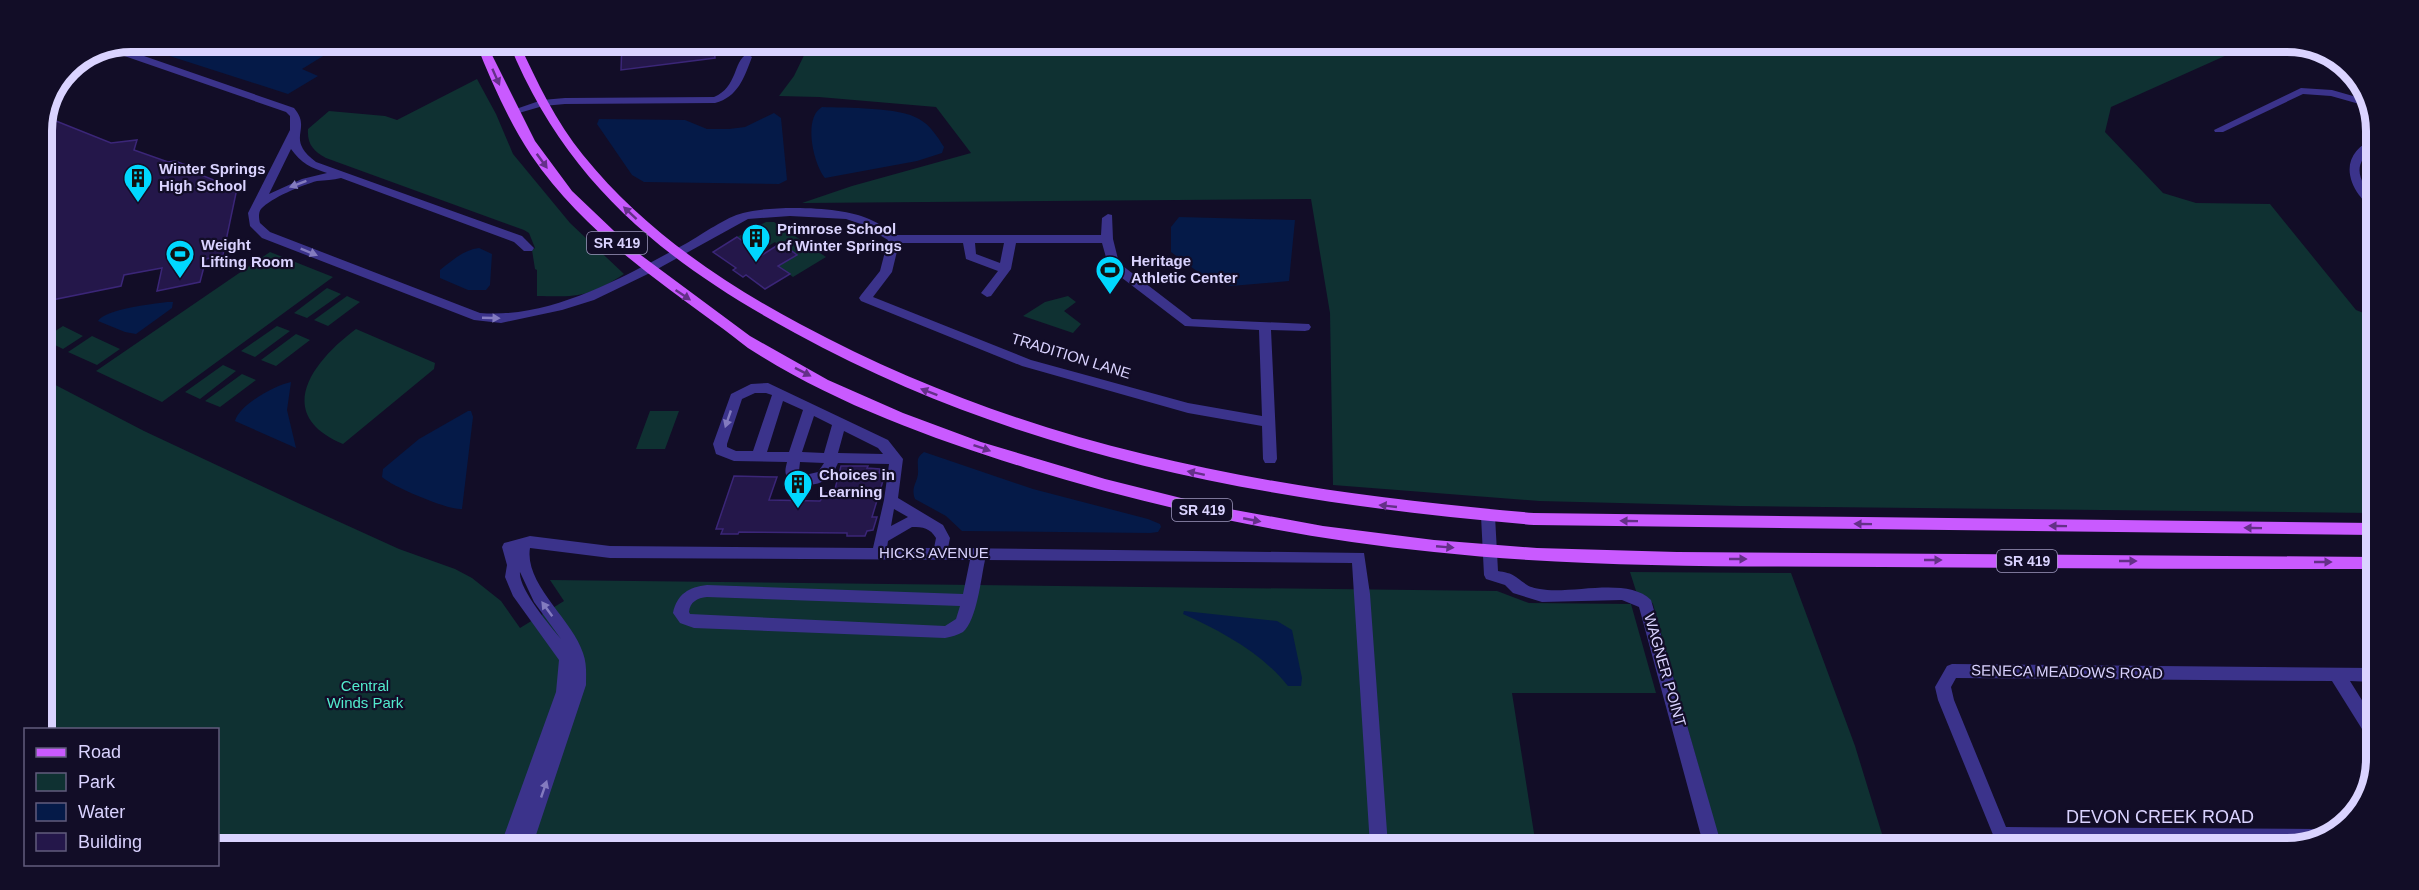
<svg xmlns="http://www.w3.org/2000/svg" width="2419" height="890" viewBox="0 0 2419 890" font-family="Arial,sans-serif">
<rect width="100%" height="100%" fill="#120d27"/>
<path fill="#0f3132" d="M 810,43 L 2247,46 L 2111,107 L 2105,132 L 2163,193 L 2196,203 L 2270,204 L 2356,310 L 2376,318 L 2374,513 L 1739,506 L 1539,501 L 1333,485 L 1330,313 L 1311,199 L 802,203 L 852,186 L 971,153 L 936,107 L 819,97 L 779,96 L 794,76 Z
M 477,79 L 496,114 L 513,154 L 570,223 L 624,274 C 588,297 579,297 537,296 L 537,270 L 535,269 L 532,250 L 535,248 L 529,233 L 524,230 L 326,158 C 313,151 307,144 308,129 L 329,111 L 385,116 L 397,120 Z
M 766,222 L 774,222 L 826,257 L 793,277 L 778,266 L 797,254 L 781,244 L 778,245 L 775,242 L 758,252 L 737,237 Z
M 270,252 L 333,277 L 162,402 L 96,371 Z
M 327,288 L 341,294 L 307,318 L 294,313 Z
M 347,296 L 360,302 L 328,326 L 314,320 Z
M 1068,296 L 1076,302 L 1064,311 L 1081,324 L 1073,333 L 1023,316 L 1045,302 Z
M 63,326 L 83,336 L 63,349 L 43,339 Z
M 277,326 L 290,331 L 255,357 L 241,351 Z
M 356,329 L 435,363 L 434,369 L 343,444 C 272,414 313,361 356,329 Z
M 296,334 L 310,340 L 276,366 L 261,360 Z
M 92,336 L 120,349 L 97,365 L 68,352 Z
M 223,365 L 236,371 L 200,399 L 185,392 Z
M 242,374 L 256,380 L 220,407 L 205,401 Z
M 42,378 L 144,431 L 300,504 L 399,549 L 455,569 L 472,578 L 501,601 L 520,628 L 564,601 L 550,580 L 1497,591 L 1529,603 L 1631,604 L 1656,693 L 1512,693 L 1536,846 L 218,844 L 218,730 L 42,729 Z
M 650,411 L 679,411 L 665,449 L 636,449 Z
M 1630,572 L 1791,573 L 1855,746 L 1886,847 L 1721,847 L 1653,604 L 1647,597 L 1636,591 Z"/>
<path fill="#051a48" d="M 170,42 L 357,42 L 362,44 L 342,54 L 328,53 L 302,69 L 318,76 L 288,94 L 154,51 Z
M 822,107 C 846,108 900,107 919,119 C 930,125 937,136 944,147 L 942,153 L 917,161 L 825,178 C 813,163 803,118 822,107 Z
M 774,113 L 781,118 L 787,180 L 779,184 L 644,182 L 632,175 L 597,124 L 599,119 L 685,120 L 707,129 L 729,129 L 745,127 Z
M 1179,217 L 1295,220 L 1289,281 L 1231,286 L 1209,280 L 1171,252 L 1171,227 Z
M 479,248 L 492,254 L 490,285 L 486,290 L 468,290 L 440,278 L 440,270 C 453,260 463,250 479,248 Z
M 167,302 L 173,302 L 172,308 L 136,334 L 125,332 L 98,321 C 106,309 151,304 167,302 Z
M 291,382 L 287,410 L 296,448 L 235,421 C 239,405 275,385 291,382 Z
M 468,411 L 471,411 L 473,417 L 462,509 C 450,511 391,486 382,477 L 383,469 L 419,439 Z
M 924,452 L 1033,489 L 1148,519 L 1160,524 L 1161,527 L 1158,532 L 1150,533 L 962,531 L 946,516 L 915,499 C 910,486 919,482 918,470 C 918,461 916,458 924,452 Z
M 1184,611 L 1277,621 L 1292,630 L 1302,678 L 1301,686 L 1288,686 C 1262,653 1221,631 1183,614 Z"/>
<path fill="#24174a" stroke="#3b2678" stroke-width="1.5" d="M 622,43 L 714,43 L 715,58 L 621,70 Z
M 46,117 L 111,143 L 137,140 L 134,150 L 168,162 L 175,161 L 186,165 L 181,167 L 234,188 L 236,193 L 223,255 L 206,259 L 200,282 L 157,291 L 162,268 L 124,275 L 121,286 L 42,302 L 42,126 Z
M 737,237 L 762,255 L 781,243 L 797,255 L 778,266 L 790,274 L 765,289 L 746,275 L 743,277 L 733,270 L 736,268 L 713,252 Z
M 841,466 L 868,466 L 867,468 L 880,469 L 879,473 L 885,474 L 872,517 L 877,517 L 873,530 L 867,531 L 865,536 L 847,536 L 847,533 L 739,532 L 738,534 L 721,534 L 723,529 L 716,529 L 734,476 L 777,477 L 769,500 L 820,501 L 826,493 L 835,489 Z"/>
<g fill="none" stroke-linecap="round" stroke-linejoin="round">
<path fill="#3b338b" fill-rule="evenodd" d="M 118,47 L 294,108 C 313,130 284,138 316,162 L 522,236 L 534,248 L 532,251 L 524,251 L 514,242 L 341,178 C 333,180 325,180 317,181 C 302,185 271,198 261,209 C 258,213 259,219 260,223 L 270,232 L 480,313 C 552,319 625,276 687,243 C 703,234 726,217 743,213 C 772,205 843,206 869,219 C 879,223 888,230 896,235 L 1101,235 L 1102,218 L 1108,214 L 1112,215 L 1113,239 L 1119,263 L 1192,319 L 1309,324 L 1311,327 L 1309,330 L 1305,331 L 1271,330 L 1277,459 L 1275,463 L 1265,463 L 1263,459 L 1262,426 L 1188,413 L 1022,366 L 861,301 L 859,298 L 861,295 L 880,271 L 888,240 L 861,224 L 846,219 L 790,216 L 748,219 L 652,272 L 594,300 L 562,310 L 501,323 L 474,320 L 262,238 L 250,226 L 248,213 L 290,130 L 290,116 L 286,112 L 110,51 ZM 291,149 C 301,163 311,168 327,173 L 302,179 L 269,194 ZM 899,243 L 963,243 L 966,259 L 998,271 L 981,293 L 987,297 L 991,296 L 1011,269 L 1016,243 L 1102,243 L 1109,268 L 1185,326 L 1259,330 L 1262,416 L 1188,403 L 1031,360 L 873,297 L 892,272 ZM 975,243 L 1004,243 L 1000,263 L 976,254 Z
M 747,54 L 752,57 C 744,78 738,97 715,103 L 565,104 L 543,106 L 512,115 L 507,112 L 542,100 L 565,98 L 714,97 C 738,87 733,61 747,54 Z
M 2301,88 L 2332,90 L 2367,100 L 2370,107 L 2331,96 L 2303,94 L 2223,132 L 2215,132 L 2214,130 Z
M 2377,138 L 2377,146 C 2350,164 2358,180 2376,201 L 2376,212 C 2369,209 2364,201 2359,195 C 2342,171 2348,148 2377,138 Z
M 768,383 L 888,440 L 903,459 L 898,498 L 943,525 L 950,538 L 948,548 L 1364,553 L 1370,594 L 1388,846 L 1370,846 L 1352,563 L 985,560 C 981,578 977,620 963,632 C 958,635 951,637 945,638 L 694,628 L 680,623 L 673,613 C 677,594 689,587 707,585 L 963,594 L 970,560 L 610,558 L 530,548 C 524,584 573,620 583,653 C 587,664 586,674 586,685 L 533,844 L 501,844 L 556,692 L 559,660 L 513,596 L 505,577 L 507,565 L 502,547 L 504,543 L 530,536 L 610,546 L 873,548 L 884,500 L 889,464 L 838,463 C 835,469 833,475 827,479 C 816,487 796,488 787,476 C 784,472 786,467 787,462 L 734,461 L 716,454 L 713,444 L 731,394 L 751,384 ZM 755,393 L 766,393 L 772,395 L 753,451 L 736,451 L 727,447 L 727,444 L 742,399 ZM 783,401 L 803,410 L 789,452 L 767,452 ZM 814,416 L 832,425 L 824,453 L 802,452 ZM 844,431 L 878,448 L 883,454 L 838,453 ZM 800,462 L 824,463 L 818,472 L 805,475 L 799,471 ZM 894,509 L 908,517 L 891,526 ZM 912,527 C 923,527 930,528 936,538 L 934,548 L 887,548 L 888,541 ZM 520,572 L 534,602 L 561,639 C 550,626 518,588 520,572 ZM 707,597 L 960,606 L 956,619 L 945,626 L 690,614 L 689,612 C 690,602 697,598 707,597 Z
M 1488,510 L 1493,512 L 1495,516 L 1498,571 C 1504,572 1511,573 1516,577 C 1526,584 1527,587 1540,589 C 1571,595 1627,576 1651,600 L 1722,847 L 1704,847 L 1639,607 L 1622,600 L 1542,602 L 1513,593 L 1505,585 L 1486,579 L 1484,575 L 1481,516 L 1483,512 Z
M 1952,664 L 2373,668 L 2373,682 L 2350,681 L 2373,718 L 2373,739 L 2367,737 L 2332,681 L 1956,678 L 1951,687 L 1954,700 L 2006,827 L 2319,829 L 2325,831 L 2327,835 L 2298,845 L 2013,843 L 2014,847 L 1998,847 L 1938,700 L 1935,687 L 1947,666 Z"/>
<path fill="#c95aff" fill-rule="evenodd" d="M 476,43 L 486,43 L 535,141 L 572,191 L 634,250 L 750,336 L 828,380 L 903,413 L 981,442 L 1105,479 L 1213,506 L 1323,526 L 1434,540 L 1537,548 L 1677,552 L 2374,557 L 2374,569 C 2210,569 2047,568 1883,567 C 1733,566 1583,568 1434,552 C 1295,538 1159,509 1026,468 C 930,438 833,403 748,348 C 737,340 727,331 715,323 C 647,273 579,226 531,155 C 508,120 491,81 476,43 Z
M 509,43 L 519,43 C 537,82 556,122 583,155 C 642,228 718,280 800,324 C 1032,449 1274,491 1534,513 L 2374,523 L 2374,535 L 1534,525 C 1276,503 1024,459 795,333 C 665,262 566,184 509,43 Z"/>
</g>
<defs><path id="oneway-solid" d="M-6-.8H1V-3.2L6.5 0L1 3.2V.8H-6Z" transform="scale(1.5)"/></defs>
<g fill="#643088">
<use href="#oneway-solid" transform="translate(496 77) rotate(66)"/>
<use href="#oneway-solid" transform="translate(542 161) rotate(54)"/>
<use href="#oneway-solid" transform="translate(630 213) rotate(-137)"/>
<use href="#oneway-solid" transform="translate(683 295) rotate(34)"/>
<use href="#oneway-solid" transform="translate(803 372) rotate(27)"/>
<use href="#oneway-solid" transform="translate(929 392) rotate(-159)"/>
<use href="#oneway-solid" transform="translate(982 448) rotate(19)"/>
<use href="#oneway-solid" transform="translate(1196 473) rotate(-168)"/>
<use href="#oneway-solid" transform="translate(1388 506) rotate(-174)"/>
<use href="#oneway-solid" transform="translate(1252 520) rotate(11)"/>
<use href="#oneway-solid" transform="translate(1629 521) rotate(-179)"/>
<use href="#oneway-solid" transform="translate(1863 524) rotate(-179)"/>
<use href="#oneway-solid" transform="translate(2058 526) rotate(-179)"/>
<use href="#oneway-solid" transform="translate(2253 528) rotate(-179)"/>
<use href="#oneway-solid" transform="translate(1445 547) rotate(5)"/>
<use href="#oneway-solid" transform="translate(1738 559)"/>
<use href="#oneway-solid" transform="translate(1933 560)"/>
<use href="#oneway-solid" transform="translate(2128 561)"/>
<use href="#oneway-solid" transform="translate(2323 562)"/>
</g>
<g fill="#837bbf">
<use href="#oneway-solid" transform="translate(298 184) rotate(159)"/>
<use href="#oneway-solid" transform="translate(309 252) rotate(22)"/>
<use href="#oneway-solid" transform="translate(491 318) rotate(2)"/>
<use href="#oneway-solid" transform="translate(728 419) rotate(109)"/>
<use href="#oneway-solid" transform="translate(547 609) rotate(-126)"/>
<use href="#oneway-solid" transform="translate(544 789) rotate(-71)"/>
</g>
<defs>
<g id="building-pin" transform="scale(1.5)"><path d="M0 17L-7.5 6A9.5 9.5 0 1 1 7.5 6Z" fill="#00d7fe" stroke="#120d27"/><path d="M-4-6H4V6H1V3H-1V6H-4ZM-2.5-4.3h1.7v1.8h-1.7ZM.8-4.3h1.7v1.8H.8ZM-2.5-1h1.7V.8h-1.7ZM.8-1h1.7V.8H.8Z" fill="#111"/></g>
<g id="stadium-pin" transform="scale(1.5)"><path d="M0 17L-7.5 6A9.5 9.5 0 1 1 7.5 6Z" fill="#00d7fe" stroke="#120d27"/><path d="M0-5a6.5 5 0 1 0 0 10a6.5 5 0 1 0 0-10ZM-3.5-1.8h7v3.6h-7Z" fill="#111"/></g>
</defs>
<g fill-rule="evenodd">
<use href="#building-pin" x="138" y="178"/>
<use href="#building-pin" x="756" y="238"/>
<use href="#stadium-pin" x="180" y="254"/>
<use href="#stadium-pin" x="1110" y="270"/>
<use href="#building-pin" x="798" y="484"/>
</g>
<g text-anchor="middle" stroke-width="4.5" stroke-linejoin="round" paint-order="stroke">
<g fill="#120d27" stroke="#9e98be" stroke-width="1.5">
<rect x="587" y="232" width="60" height="22" rx="4.5"/>
<rect x="1172" y="499" width="60" height="22" rx="4.5"/>
<rect x="1997" y="550" width="60" height="22" rx="4.5"/>
</g>
<g font-size="14" font-weight="bold" fill="#dad3ff">
<text x="617" y="248">SR 419</text>
<text x="1202" y="515">SR 419</text>
<text x="2027" y="566">SR 419</text>
</g>
<g font-size="15" font-weight="bold" fill="#dad3ff" stroke="#120d27" text-anchor="start">
<text x="159" y="174">Winter Springs<tspan x="159" dy="17">High School</tspan></text>
<text x="777" y="234">Primrose School<tspan x="777" dy="17">of Winter Springs</tspan></text>
<text x="201" y="250">Weight<tspan x="201" dy="17">Lifting Room</tspan></text>
<text x="1131" y="266">Heritage<tspan x="1131" dy="17">Athletic Center</tspan></text>
<text x="819" y="480">Choices in<tspan x="819" dy="17">Learning</tspan></text>
</g>
<g font-size="15" fill="#dad3ff" stroke="#120d27">
<text transform="translate(1071 356) rotate(17)" y="5">TRADITION LANE</text>
<text x="934" y="558">HICKS AVENUE</text>
<text transform="translate(1665 670) rotate(74)" y="5">WAGNER POINT</text>
<text transform="translate(2067 672) rotate(1)" y="5">SENECA MEADOWS ROAD</text>
</g>
<g font-size="15" fill="#52ebcd" stroke="#120d27">
<text x="365" y="691">Central<tspan x="365" dy="17">Winds Park</tspan></text>
</g>
<g font-size="18" fill="#dad3ff" stroke="#120d27">
<text x="2160" y="823">DEVON CREEK ROAD</text>
</g>
</g>
<path d="M0 0H2419V890H0ZM131 52H2287A79 79 0 0 1 2366 131V759A79 79 0 0 1 2287 838H131A79 79 0 0 1 52 759V131A79 79 0 0 1 131 52Z" fill="#120d27" fill-rule="evenodd"/>
<path fill="none" stroke="#dad3ff" stroke-width="8" d="M131 52H2287A79 79 0 0 1 2366 131V759A79 79 0 0 1 2287 838H131A79 79 0 0 1 52 759V131A79 79 0 0 1 131 52Z"/>
<rect x="24" y="728" width="195" height="138" fill="#120d27" stroke="#625c7d" stroke-width="1.5"/>
<rect x="36" y="748" width="30" height="9" fill="#c95aff" stroke="#625c7d" stroke-width="1.5"/>
<text x="78" y="758" font-size="18" fill="#dad3ff">Road</text>
<rect x="36" y="773" width="30" height="18" fill="#0f3132" stroke="#625c7d" stroke-width="1.5"/>
<text x="78" y="788" font-size="18" fill="#dad3ff">Park</text>
<rect x="36" y="803" width="30" height="18" fill="#051a48" stroke="#625c7d" stroke-width="1.5"/>
<text x="78" y="818" font-size="18" fill="#dad3ff">Water</text>
<rect x="36" y="833" width="30" height="18" fill="#24174a" stroke="#625c7d" stroke-width="1.5"/>
<text x="78" y="848" font-size="18" fill="#dad3ff">Building</text>
</svg>
